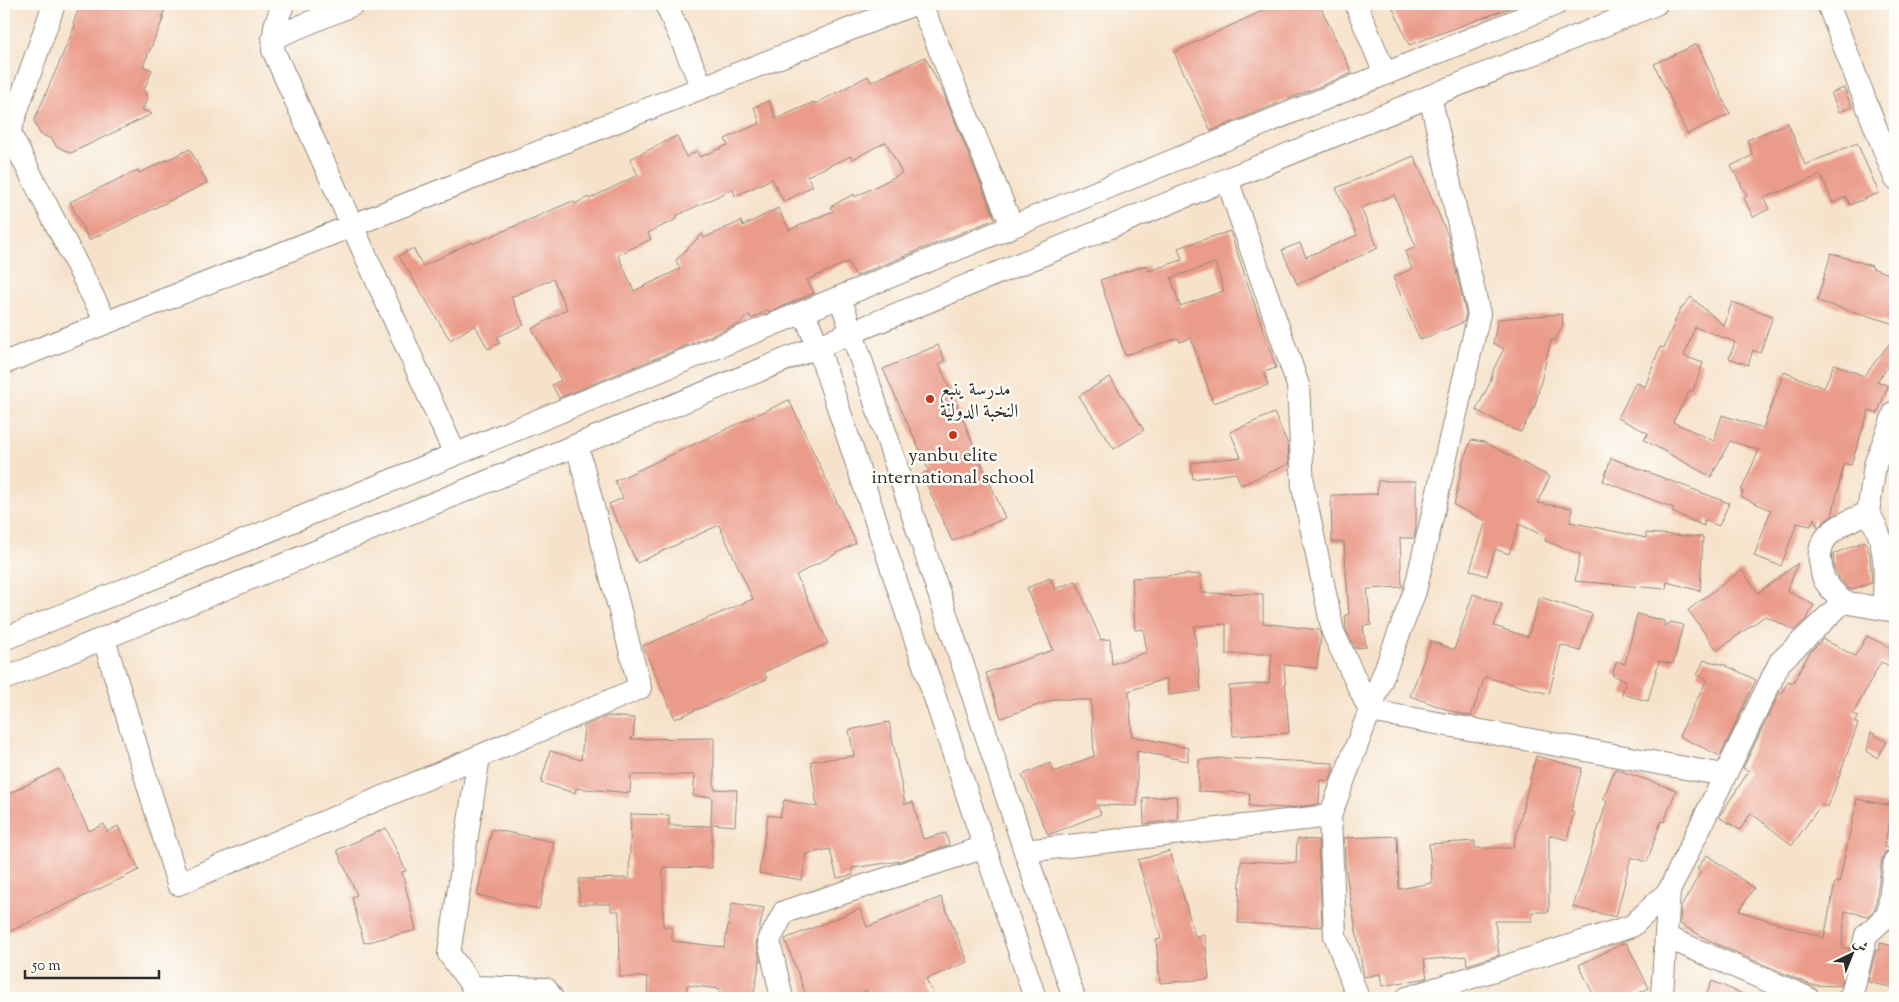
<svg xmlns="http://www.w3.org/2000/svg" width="1899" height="1002" viewBox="0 0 1899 1002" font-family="'Sorts Mill Goudy',Amiri,serif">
<rect width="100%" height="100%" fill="#fdfcf7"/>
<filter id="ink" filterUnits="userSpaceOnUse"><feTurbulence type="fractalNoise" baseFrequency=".02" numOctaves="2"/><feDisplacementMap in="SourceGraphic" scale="10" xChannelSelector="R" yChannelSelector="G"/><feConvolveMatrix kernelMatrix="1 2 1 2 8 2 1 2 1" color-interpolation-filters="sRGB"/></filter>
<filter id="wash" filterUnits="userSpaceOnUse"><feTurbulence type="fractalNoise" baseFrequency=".0096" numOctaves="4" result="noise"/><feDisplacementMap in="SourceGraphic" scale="20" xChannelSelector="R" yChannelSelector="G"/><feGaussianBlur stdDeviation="1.12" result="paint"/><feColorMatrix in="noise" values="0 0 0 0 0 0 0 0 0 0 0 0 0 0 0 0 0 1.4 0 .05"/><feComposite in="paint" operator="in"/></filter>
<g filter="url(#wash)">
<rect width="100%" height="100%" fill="#f6e2ca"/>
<g id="blocks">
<path fill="#eb9b8a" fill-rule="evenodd" d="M 81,4 L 167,4 L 162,17 L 164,17 L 143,66 L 152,70 L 144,90 L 148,98 L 142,110 L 152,114 L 71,153 L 56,146 L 52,139 L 40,134 L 34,121 L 75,26 L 73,23 Z
M 1258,4 L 1319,4 L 1352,73 L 1211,131 L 1174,52 L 1262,11 Z
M 1391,4 L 1518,4 L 1518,5 L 1409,45 Z
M 1697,44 L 1730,114 L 1687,134 L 1654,64 Z
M 925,57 L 944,94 L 995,219 L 856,276 L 848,262 L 807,280 L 814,293 L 769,312 L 768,310 L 751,319 L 749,314 L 739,324 L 559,398 L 552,385 L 561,380 L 532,329 L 567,309 L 553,279 L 511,297 L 524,325 L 497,337 L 500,343 L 488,349 L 475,325 L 450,340 L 399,256 L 413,248 L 423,266 L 472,242 L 473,244 L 573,201 L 575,204 L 588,197 L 589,199 L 638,175 L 630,159 L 677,136 L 686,157 L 697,151 L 700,157 L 728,145 L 725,139 L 760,123 L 754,107 L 769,101 L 776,119 L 814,102 L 815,104 L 868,76 L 871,82 ZM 886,142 L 902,173 L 855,197 L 854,194 L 830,207 L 833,211 L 789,230 L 778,208 L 743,226 L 741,221 L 704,238 L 702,234 L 676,260 L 680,269 L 634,291 L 618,255 L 651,239 L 648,233 L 677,219 L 676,216 L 733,189 L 735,196 L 772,179 L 784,202 L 813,186 L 807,176 L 851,156 L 853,159 Z
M 1844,88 L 1852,107 L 1839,112 L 1831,93 Z
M 1788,123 L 1805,165 L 1857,143 L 1879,193 L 1850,205 L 1846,197 L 1833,203 L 1821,175 L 1764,198 L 1769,209 L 1753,217 L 1744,198 L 1747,196 L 1731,166 L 1753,155 L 1747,140 Z
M 190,149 L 207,183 L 89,240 L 70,202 L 138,170 L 139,173 Z
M 1414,156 L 1448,236 L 1466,314 L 1464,322 L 1420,340 L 1393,277 L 1412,269 L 1405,252 L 1416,247 L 1394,195 L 1361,208 L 1378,248 L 1297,284 L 1282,250 L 1300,243 L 1306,257 L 1357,235 L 1336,188 Z
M 1230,231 L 1276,368 L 1264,372 L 1268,385 L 1213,403 L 1191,338 L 1180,342 L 1178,338 L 1125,355 L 1100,280 L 1147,265 L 1149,271 L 1182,260 L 1178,248 ZM 1215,263 L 1224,291 L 1180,306 L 1171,278 Z
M 1831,253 L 1872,266 L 1872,268 L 1895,276 L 1895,324 L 1817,301 Z
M 1691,297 L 1724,326 L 1732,302 L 1773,316 L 1760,353 L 1753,350 L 1748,365 L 1729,358 L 1735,342 L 1695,327 L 1684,356 L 1703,363 L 1693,391 L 1690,390 L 1673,422 L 1714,441 L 1722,415 L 1763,428 L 1784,372 L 1824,388 L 1834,364 L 1864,376 L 1895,337 L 1895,359 L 1877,381 L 1888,386 L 1877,414 L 1869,410 L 1851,465 L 1844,463 L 1832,516 L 1818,527 L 1814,518 L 1811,526 L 1797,523 L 1781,566 L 1754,556 L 1771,510 L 1741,497 L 1743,492 L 1741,491 L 1759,450 L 1730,441 L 1711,477 L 1644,440 L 1648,433 L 1618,418 L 1636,382 L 1645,387 L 1660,347 L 1664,348 L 1679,311 Z
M 1562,314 L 1563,325 L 1555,340 L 1551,340 L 1535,406 L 1521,432 L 1512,429 L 1476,410 L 1490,383 L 1494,368 L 1504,349 L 1493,343 L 1498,319 Z
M 938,345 L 945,361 L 939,364 L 1005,518 L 952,541 L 922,474 L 929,471 L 883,369 Z
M 1110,377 L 1144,430 L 1114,449 L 1079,396 Z
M 789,400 L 856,543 L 796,575 L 828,643 L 764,672 L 767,679 L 675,719 L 643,646 L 753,599 L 719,525 L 637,563 L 609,504 L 623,498 L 615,481 Z
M 1274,413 L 1288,444 L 1289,464 L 1241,485 L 1236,473 L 1193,479 L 1191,463 L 1241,457 L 1230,432 Z
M 1471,440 L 1484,442 L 1550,477 L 1537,503 L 1572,508 L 1570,522 L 1646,538 L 1646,533 L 1703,537 L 1700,591 L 1667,582 L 1666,589 L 1575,581 L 1580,554 L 1545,541 L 1546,537 L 1519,524 L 1509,554 L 1495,549 L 1487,576 L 1470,570 L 1486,521 L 1454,505 L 1463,462 Z
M 1611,458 L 1729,503 L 1719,526 L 1704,520 L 1704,526 L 1672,512 L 1674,508 L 1603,481 Z
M 1378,481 L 1416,481 L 1416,528 L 1414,538 L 1400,538 L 1402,587 L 1367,589 L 1371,625 L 1363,626 L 1366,647 L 1355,648 L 1346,630 L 1345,615 L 1349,614 L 1344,542 L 1332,542 L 1331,495 L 1377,494 Z
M 1865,541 L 1870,554 L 1872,583 L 1850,590 L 1839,578 L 1834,567 L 1833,554 Z
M 1798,563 L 1787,591 L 1814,605 L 1807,618 L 1794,630 L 1765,616 L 1717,650 L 1688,610 L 1742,570 L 1758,593 Z
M 1200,574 L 1202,593 L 1263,594 L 1263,623 L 1319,630 L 1321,636 L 1317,668 L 1284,665 L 1289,733 L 1233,736 L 1229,686 L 1269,683 L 1272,654 L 1226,654 L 1226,624 L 1194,626 L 1201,691 L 1168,695 L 1167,678 L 1129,691 L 1132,736 L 1188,748 L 1188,761 L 1137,751 L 1137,806 L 1097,805 L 1101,814 L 1048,835 L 1022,775 L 1050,763 L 1054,772 L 1094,756 L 1091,700 L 1055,699 L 1001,718 L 986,673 L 1053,650 L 1027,588 L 1050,578 L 1055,589 L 1076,581 L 1101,640 L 1110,639 L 1112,664 L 1147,652 L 1143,629 L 1135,630 L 1132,578 Z
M 1473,594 L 1502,604 L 1494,626 L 1528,637 L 1540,597 L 1592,614 L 1580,651 L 1561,645 L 1549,694 L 1485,677 L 1471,716 L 1457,713 L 1410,696 L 1431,641 L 1454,650 Z
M 1637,614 L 1665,621 L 1664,627 L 1671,622 L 1683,625 L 1673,664 L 1659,661 L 1648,701 L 1622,694 L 1626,681 L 1612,675 L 1617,661 L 1625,664 Z
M 1867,636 L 1895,650 L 1895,668 L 1881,662 L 1853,714 L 1858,716 L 1855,722 L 1858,724 L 1828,807 L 1821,805 L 1792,845 L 1751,813 L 1740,830 L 1719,817 L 1749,771 L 1743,768 L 1780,692 L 1782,693 L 1788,681 L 1793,683 L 1810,652 L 1823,639 L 1855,656 Z
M 1704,660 L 1725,665 L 1756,680 L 1720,756 L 1679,736 L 1707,679 L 1697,675 Z
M 608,716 L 635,718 L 633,737 L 630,739 L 714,738 L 714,789 L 737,790 L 735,826 L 711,824 L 712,797 L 693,796 L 695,775 L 631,775 L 630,793 L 576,788 L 575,793 L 541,783 L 550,751 L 581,760 L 584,726 Z
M 889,722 L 905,804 L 913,802 L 923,839 L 946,833 L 949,845 L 900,861 L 852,868 L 853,875 L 837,878 L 830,849 L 806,854 L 802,880 L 759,873 L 768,815 L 780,817 L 784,800 L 817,807 L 811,761 L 854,756 L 849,730 Z
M 1871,732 L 1887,742 L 1877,758 L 1867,751 Z
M 1536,756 L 1582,768 L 1571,812 L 1574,812 L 1567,840 L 1549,835 L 1549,912 L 1532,912 L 1532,921 L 1495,921 L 1499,955 L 1467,965 L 1466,956 L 1424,960 L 1427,978 L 1382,986 L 1380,974 L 1364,977 L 1346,873 L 1344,838 L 1397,836 L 1399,889 L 1432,883 L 1429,844 L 1475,841 L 1475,848 L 1513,848 Z
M 1225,758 L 1333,763 L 1333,771 L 1329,781 L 1320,780 L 1319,804 L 1287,808 L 1249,806 L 1250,793 L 1198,791 L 1199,760 Z
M 59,769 L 89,831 L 104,824 L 107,832 L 118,826 L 139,870 L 4,934 L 4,796 Z
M 1615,769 L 1676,790 L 1664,822 L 1661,821 L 1647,862 L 1631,857 L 1616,917 L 1573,907 L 1607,801 L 1603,799 Z
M 1176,796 L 1178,820 L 1144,824 L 1143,798 Z
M 1857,799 L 1893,806 L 1884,847 L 1892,849 L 1885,853 L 1882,859 L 1875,909 L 1868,916 L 1845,911 L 1842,948 L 1849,948 L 1841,986 L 1811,985 L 1714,943 L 1680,924 L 1681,907 L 1701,872 L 1697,869 L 1707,855 L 1754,888 L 1739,911 L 1824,938 L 1835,882 L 1839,883 Z
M 631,814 L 669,815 L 669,825 L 712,826 L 712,868 L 663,867 L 663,927 L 672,927 L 672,941 L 724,947 L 732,903 L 764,908 L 756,943 L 760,960 L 753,998 L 719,998 L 720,989 L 687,985 L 686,998 L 647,998 L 648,977 L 620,977 L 619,911 L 611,911 L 611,904 L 579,904 L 579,879 L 629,878 Z
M 386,828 L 406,871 L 402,872 L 416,930 L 364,943 L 352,897 L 357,895 L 337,850 Z
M 492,829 L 554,842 L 539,909 L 477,895 Z
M 1297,839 L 1318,840 L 1322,927 L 1238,923 L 1241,861 L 1296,863 Z
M 1170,851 L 1195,936 L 1205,935 L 1209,979 L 1160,983 L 1156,940 L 1161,939 L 1138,860 Z
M 941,897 L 968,962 L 926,979 L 935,998 L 872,998 L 868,990 L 848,998 L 807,998 L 785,939 L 860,909 L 867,927 Z
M 1626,942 L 1649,988 L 1628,998 L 1595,998 L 1579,965 Z
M 1880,943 L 1895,946 L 1895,988 L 1868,982 L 1876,950 L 1879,950 Z
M 1712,981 L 1752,998 L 1705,998 Z"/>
</g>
</g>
<g filter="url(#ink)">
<use href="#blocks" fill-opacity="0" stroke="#90867a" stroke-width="1"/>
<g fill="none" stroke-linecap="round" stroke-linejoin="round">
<g stroke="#90867a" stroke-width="24">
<path id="minor" d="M 283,4 L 275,26 L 273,50 L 455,454
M 666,4 L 702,87
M 921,4 L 1012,226
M 1356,4 L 1385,74
M 1828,4 L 1895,178
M 273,38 L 354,4
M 9,132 L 106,322
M 4,147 L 54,4
M 1227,179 L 1298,385 L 1303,487 L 1333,632 L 1370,711 L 1724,775
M 840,297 L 1074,998
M 804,312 L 818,347 L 1035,998
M 4,363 L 914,4
M 1843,602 C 1837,595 1830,589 1825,581 C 1822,577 1822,571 1821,566 C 1813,535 1844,522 1868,513
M 1883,609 C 1886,576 1888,541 1868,513 L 1875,465 L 1895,412
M 4,639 L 1556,4
M 104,639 L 178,884 L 640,688 L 577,445
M 4,679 L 1656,4
M 479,756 L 449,954 L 473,987 L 546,989 L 552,998
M 1025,851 L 1330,816
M 1666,937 L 1808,998
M 1662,994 L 1669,891 L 1780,662 L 1843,602 L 1895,611
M 782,998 L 769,941 L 784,912 L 985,847
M 1358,998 L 1335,935 L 1330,816 L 1415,591 L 1479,314 L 1430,96
M 1407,998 L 1632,926 L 1669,891
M 1849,998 L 1852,995 L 1866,935 L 1888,915 L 1895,861"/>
</g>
<use href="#minor" stroke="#fff" stroke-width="22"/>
</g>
</g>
<g fill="#c8321e" stroke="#fdfcf7" stroke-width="2">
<circle cx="930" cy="399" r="5"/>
<circle cx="953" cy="435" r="5"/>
</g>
<g text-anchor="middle" stroke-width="5" stroke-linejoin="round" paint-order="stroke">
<g font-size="19" fill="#2b2b2b" stroke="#fdfcf7" text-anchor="start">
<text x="940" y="395">مدرسة ينبع<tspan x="940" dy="22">النخبة الدولية</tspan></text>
<text x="953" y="461" text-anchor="middle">yanbu elite<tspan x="953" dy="22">international school</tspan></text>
</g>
</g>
<rect width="1899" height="1002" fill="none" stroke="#fdfcf7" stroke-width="20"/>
<g transform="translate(1852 954) rotate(43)" stroke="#fdfcf7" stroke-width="4" paint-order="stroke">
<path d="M0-4L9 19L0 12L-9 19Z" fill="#2b2b2b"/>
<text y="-8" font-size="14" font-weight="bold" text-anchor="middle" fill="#2b2b2b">ش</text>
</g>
<path d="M25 970v8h134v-8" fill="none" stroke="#2b2b2b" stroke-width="2.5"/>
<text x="32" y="970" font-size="15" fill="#2b2b2b" stroke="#fdfcf7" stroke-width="4" paint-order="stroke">50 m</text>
</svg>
